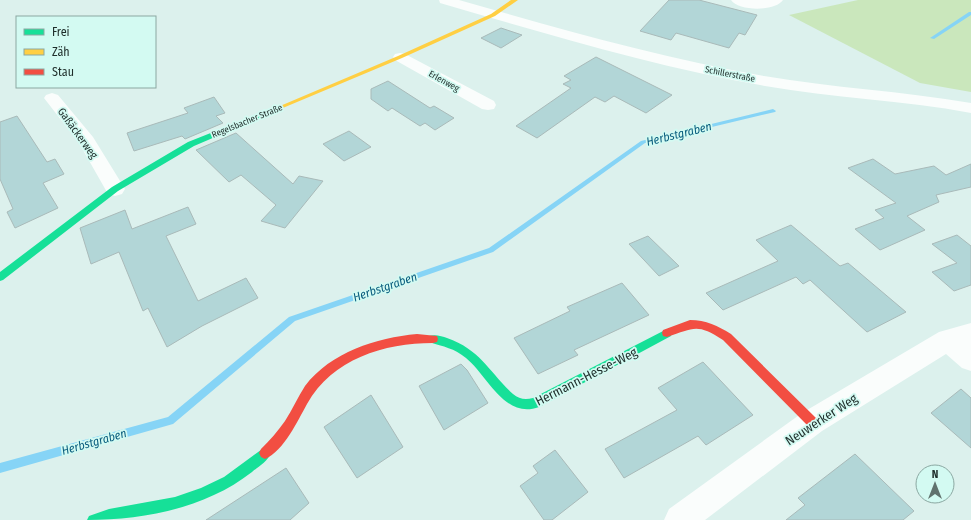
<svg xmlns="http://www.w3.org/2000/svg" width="971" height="520" viewBox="0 0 971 520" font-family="'Fira Sans Condensed',sans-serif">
<rect width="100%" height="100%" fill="#dcf1ed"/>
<path fill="#cae7bc" d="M 858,0 L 971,0 L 971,92 L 920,83 L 789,15 Z"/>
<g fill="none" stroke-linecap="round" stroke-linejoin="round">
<path fill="#86d4f6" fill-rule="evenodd" d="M 969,12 L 971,12 L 971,15 L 934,39 L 930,38 Z
M 773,109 L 776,111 L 775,112 L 645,143 L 493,252 L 295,321 L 173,424 L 0,473 L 0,463 L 168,417 L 289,317 L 489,248 L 641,141 Z"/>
</g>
<path fill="#b2d6d7" stroke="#a9bab9" d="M 669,0 L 699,0 L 757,15 L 745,35 L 739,33 L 729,48 L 676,33 L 671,40 L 640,31 Z
M 501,28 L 522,35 L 501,48 L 481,38 Z
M 596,57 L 672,95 L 646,113 L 614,96 L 605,102 L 595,97 L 537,138 L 516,126 L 571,88 L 563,84 L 571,80 L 564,76 Z
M 388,81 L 430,108 L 434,106 L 454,118 L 435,130 L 425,123 L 420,126 L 392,108 L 388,111 L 371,99 L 371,89 Z
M 214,97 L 225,113 L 216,116 L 223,123 L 185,139 L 182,136 L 134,151 L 127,133 L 188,113 L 184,108 Z
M 17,116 L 47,162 L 55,159 L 64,174 L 43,183 L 58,208 L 15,228 L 7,212 L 13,209 L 0,179 L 0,122 Z
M 349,131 L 371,147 L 344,161 L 323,144 Z
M 236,133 L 293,184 L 299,176 L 323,181 L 285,228 L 261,221 L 276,205 L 241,175 L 229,182 L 196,150 Z
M 873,159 L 895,174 L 934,166 L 946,175 L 971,164 L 971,187 L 936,195 L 939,202 L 907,216 L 925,230 L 880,250 L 855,229 L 884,218 L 875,210 L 896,203 L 848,168 Z
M 188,207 L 196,224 L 166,236 L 198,301 L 246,278 L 258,298 L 202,326 L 167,347 L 148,308 L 143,311 L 119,252 L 91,264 L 80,228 L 125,210 L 132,229 Z
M 791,225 L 840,266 L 848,263 L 906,312 L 867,332 L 810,280 L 803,284 L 796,277 L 723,310 L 706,293 L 778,261 L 756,240 Z
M 957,235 L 971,246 L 971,285 L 954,291 L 932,272 L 957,263 L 932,244 Z
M 648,236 L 679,266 L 659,276 L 629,244 Z
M 622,283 L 649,315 L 574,350 L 578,355 L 538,374 L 514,338 L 570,311 L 567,307 Z
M 703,362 L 753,415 L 706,445 L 698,436 L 624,478 L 605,449 L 677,410 L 658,388 Z
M 461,364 L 467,370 L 488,403 L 444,430 L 419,386 Z
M 961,389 L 971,398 L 971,448 L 931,413 Z
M 371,395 L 403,447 L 357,478 L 324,427 Z
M 555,450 L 588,492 L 552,520 L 544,520 L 520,486 L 538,473 L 533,466 Z
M 855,454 L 914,511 L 903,520 L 786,520 L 805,505 L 798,498 Z
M 286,468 L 309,503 L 290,520 L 206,520 Z"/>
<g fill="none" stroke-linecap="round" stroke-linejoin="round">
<path fill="#fafdfc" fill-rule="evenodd" d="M 439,0 L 459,0 C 560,29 661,58 764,76 C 833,88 902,91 971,103 L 971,113 C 903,100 833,98 765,86 C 655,67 547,34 440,3 Z
M 731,0 L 783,0 C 775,12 738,11 731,0 Z
M 400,53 L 405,54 L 494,101 L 496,105 L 494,109 L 488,110 L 482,109 L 395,60 L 393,57 L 395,54 Z
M 52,93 L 58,95 L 93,137 L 125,189 L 122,194 L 115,196 L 108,194 L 79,143 L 44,98 L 46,95 Z
M 971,323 L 971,371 L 962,368 L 946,354 L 822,431 L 705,520 L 664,520 L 669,509 L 802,413 L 939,332 Z"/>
<path fill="#16e098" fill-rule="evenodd" d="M 276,107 L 278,108 L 278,110 L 194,146 L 118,191 L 3,280 L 0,281 L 0,272 L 112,187 L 188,142 Z
M 667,329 L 671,330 L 672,333 L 671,336 L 539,407 C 505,420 488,376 466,358 C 454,348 444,347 429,342 L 428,339 L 429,336 C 435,334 442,336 447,338 C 481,350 489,372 513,394 C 519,399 525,400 533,398 Z
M 265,447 L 269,449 L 271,453 C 268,461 258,467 252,472 C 206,508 144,520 87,520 L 89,516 L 109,509 L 175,497 L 201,488 L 224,477 Z"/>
<path fill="#ffcf43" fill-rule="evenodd" d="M 511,0 L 518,0 L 495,16 L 402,58 L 278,110 L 274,110 L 273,109 L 398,56 L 491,14 Z"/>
<path fill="#f24e42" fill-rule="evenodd" d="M 690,320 C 706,320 718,326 731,334 L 816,418 L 818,422 L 816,426 L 812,427 L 808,426 L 723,340 C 697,323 694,328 667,337 L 663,336 L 662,333 L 663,330 Z
M 417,334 L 437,336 L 438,339 L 437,342 L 433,343 C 384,343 332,359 307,404 C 298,420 284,451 265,459 L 261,457 L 259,453 L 261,449 C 270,440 278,431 285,421 C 292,410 298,397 305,386 C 331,352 376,338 417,334 Z"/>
</g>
<g text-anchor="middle" stroke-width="3.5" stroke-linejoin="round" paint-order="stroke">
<g font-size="9" fill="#1e2d2a" stroke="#d3faf2">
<text transform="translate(730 74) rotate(11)" y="3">Schillerstraße</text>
<text transform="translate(444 81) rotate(29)" y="3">Erlenweg</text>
<text transform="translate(247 121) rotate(-22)" y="3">Regelsbacher Straße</text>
</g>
<g font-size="11" fill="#1e2d2a" stroke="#d3faf2">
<text transform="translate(78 133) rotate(54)" y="4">Gaßäckerweg</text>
</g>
<g font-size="12" font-style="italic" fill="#085c7d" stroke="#d3faf2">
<text transform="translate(679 134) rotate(-14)" y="4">Herbstgraben</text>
<text transform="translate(385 287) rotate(-19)" y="4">Herbstgraben</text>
<text transform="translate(94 442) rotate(-16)" y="4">Herbstgraben</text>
</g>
<g font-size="13" fill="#1e2d2a" stroke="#d3faf2">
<text transform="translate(586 376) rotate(-27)" y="5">Hermann-Hesse-Weg</text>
<text transform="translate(821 419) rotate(-33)" y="5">Neuwerker Weg</text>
</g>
</g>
<rect x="16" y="16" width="140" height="72" fill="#d3faf2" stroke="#8ba8a2"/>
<rect x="24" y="29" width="20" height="6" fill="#16e098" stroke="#8ba8a2"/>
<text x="52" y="36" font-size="12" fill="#1e2d2a">Frei</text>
<rect x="24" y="49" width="20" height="6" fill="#ffcf43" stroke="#8ba8a2"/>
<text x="52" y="56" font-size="12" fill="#1e2d2a">Zäh</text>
<rect x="24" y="69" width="20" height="6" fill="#f24e42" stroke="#8ba8a2"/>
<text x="52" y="76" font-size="12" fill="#1e2d2a">Stau</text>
<g transform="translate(935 484)"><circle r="19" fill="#d3faf2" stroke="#8ba8a2"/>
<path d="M0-3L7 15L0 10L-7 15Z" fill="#60726e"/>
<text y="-6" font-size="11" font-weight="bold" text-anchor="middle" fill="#1e2d2a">N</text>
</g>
</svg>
